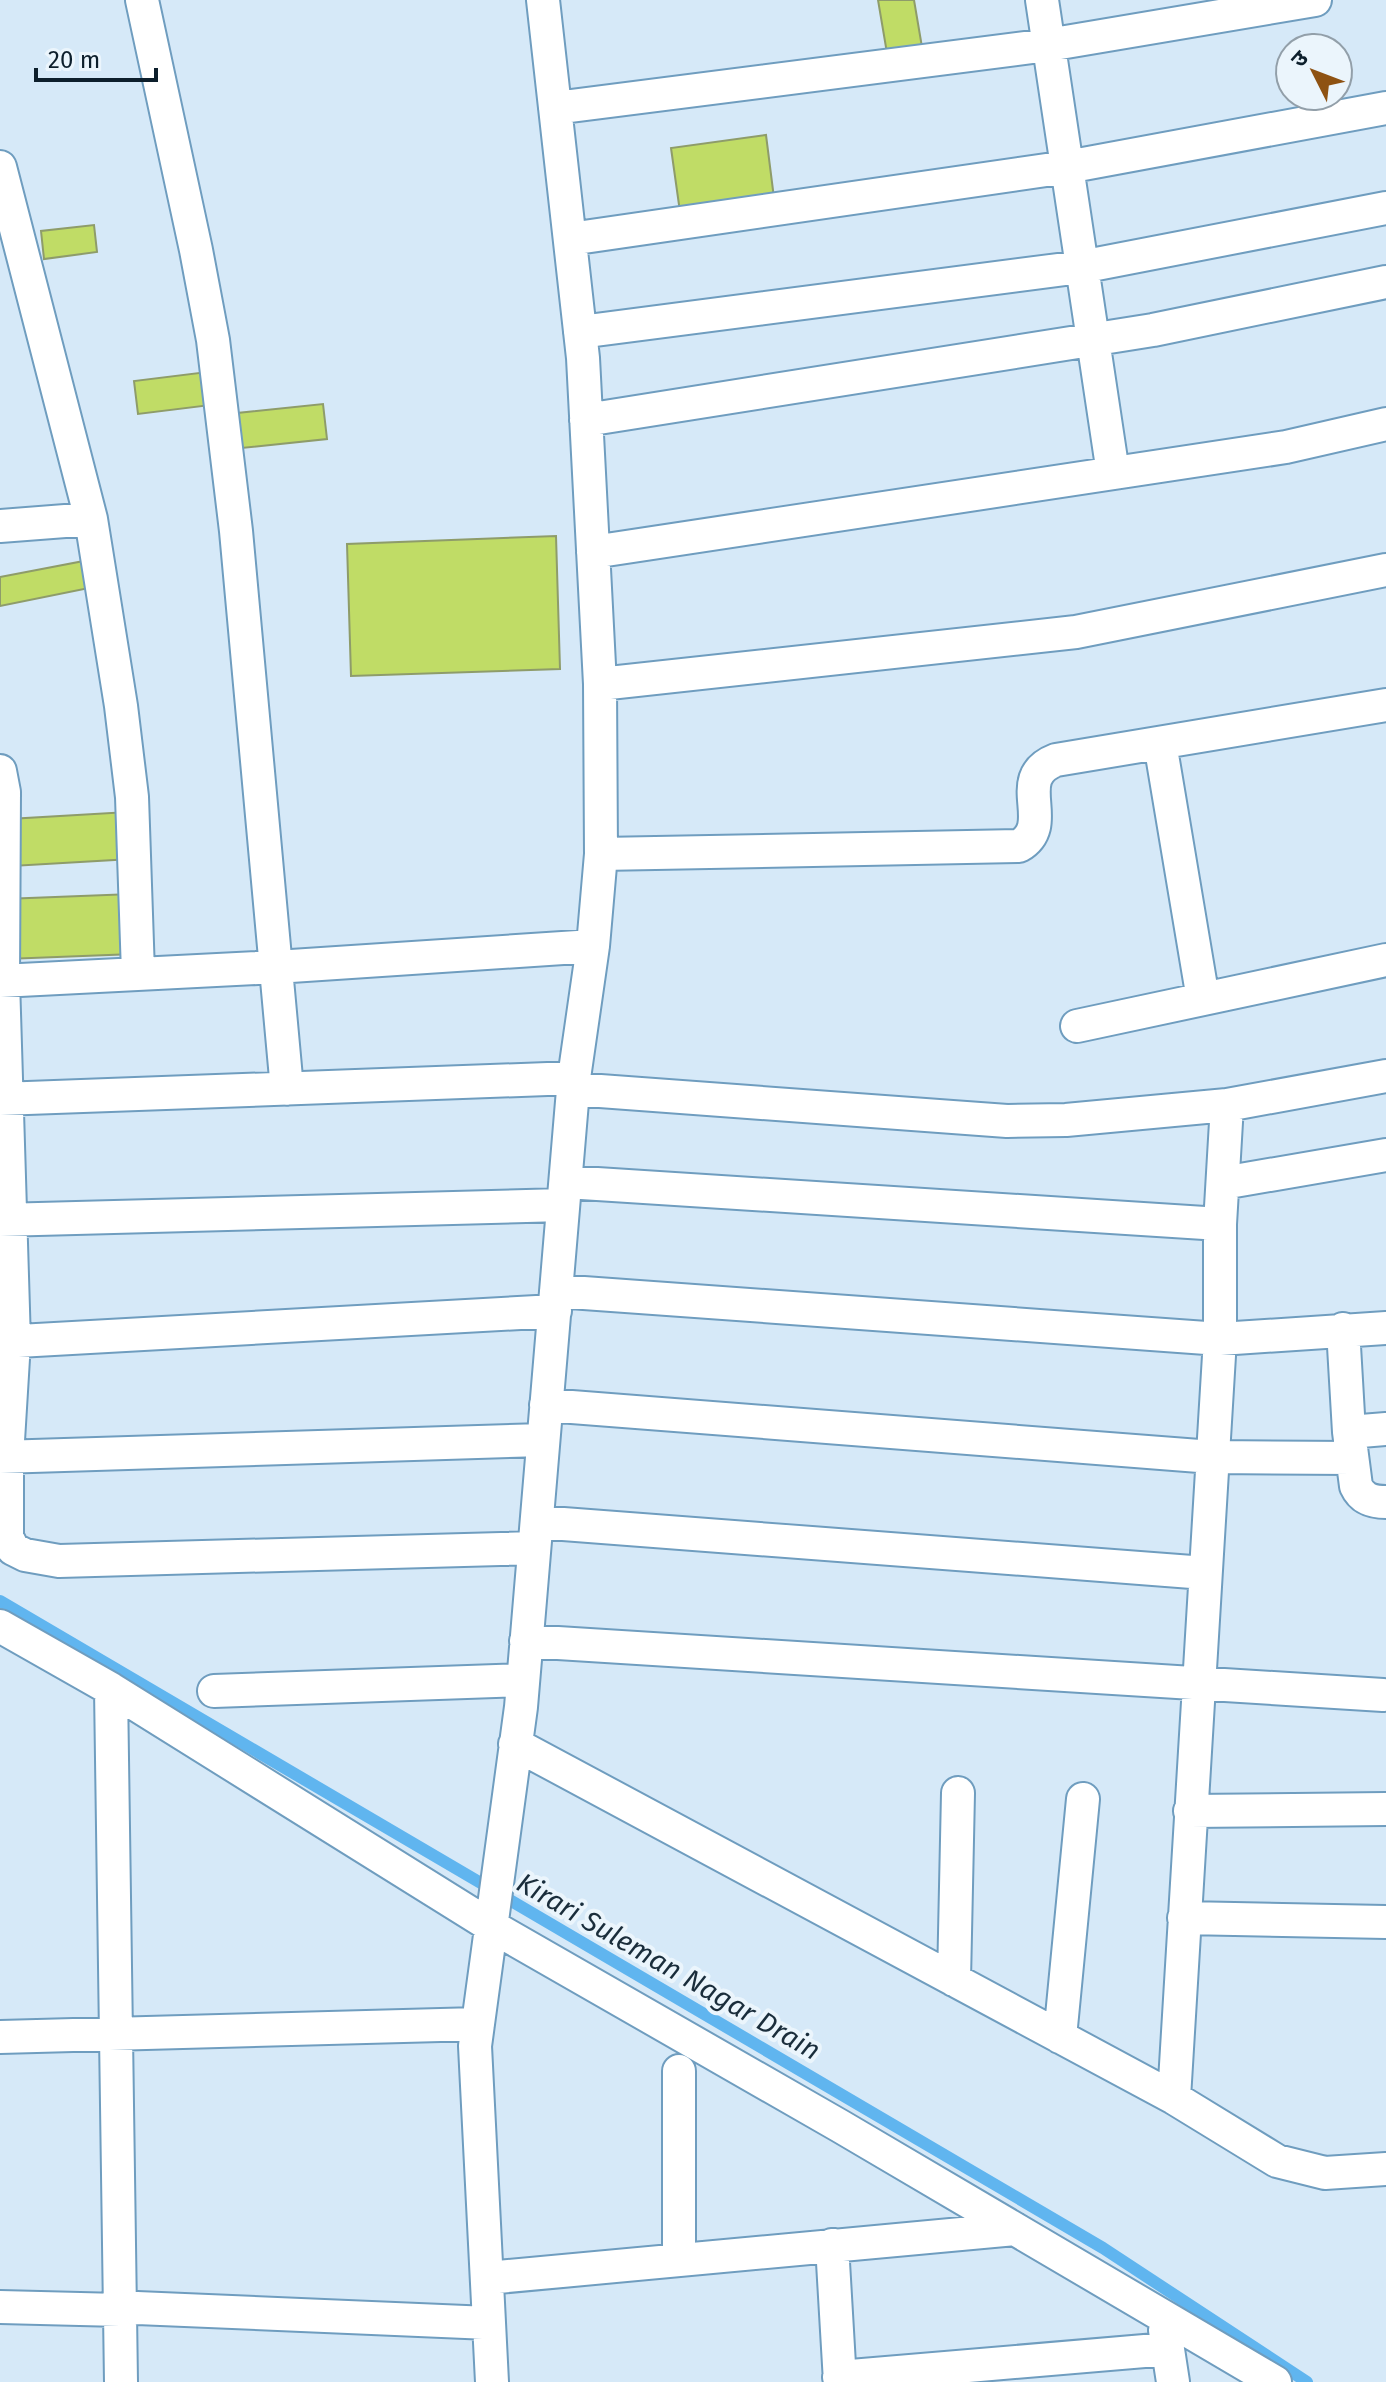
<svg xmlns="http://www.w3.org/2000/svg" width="1386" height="2382" viewBox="0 0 1386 2382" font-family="'Fira Sans','Noto Sans Devanagari',sans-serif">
<rect width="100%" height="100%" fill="#d6e9f8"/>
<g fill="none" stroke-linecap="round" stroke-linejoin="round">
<path stroke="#60b5ef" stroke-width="12" d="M 0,1601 L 1103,2248 L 1307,2382"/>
</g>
<path fill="#c0dc66" stroke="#8e9c6a" stroke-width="2" d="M 878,0 L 914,0 L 923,53 L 888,59 Z
M 766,135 L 775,206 L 681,219 L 671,148 Z
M 94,225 L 97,252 L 44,259 L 41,231 Z
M 207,372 L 211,405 L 138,414 L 134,381 Z
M 323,404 L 327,439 L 232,449 L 228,414 Z
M 556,536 L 560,669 L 351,676 L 347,544 Z
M 89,560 L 94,587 L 0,606 L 0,577 Z
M 128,812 L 131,859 L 12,866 L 9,819 Z
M 132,894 L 134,954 L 6,959 L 4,899 Z"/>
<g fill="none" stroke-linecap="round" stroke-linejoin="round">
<g stroke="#6f9dbf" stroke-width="36">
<path id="minor" d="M 142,0 L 196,250 L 213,340 L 236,531 L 287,1089
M 1042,0 L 1113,473
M 555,108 L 1048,45 L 1315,0
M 0,167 L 91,519 L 121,706 L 132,797 L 138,973
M 570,239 L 1067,167 L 1386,108
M 580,332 L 1081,267 L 1386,208
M 586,420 L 1153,330 L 1386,282
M 0,526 L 91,519
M 593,552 L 1286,447 L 1386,424
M 600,684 L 1076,632 L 1386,570
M 1160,743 L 1203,999
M 0,771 L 4,792 L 3,980 L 14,1342 L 7,1457 L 7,1537 L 13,1549 L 25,1555 L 59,1561 L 534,1548
M 601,854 L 1019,846 C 1057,824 1009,778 1056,760 L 1386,705
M 0,981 L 276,967 L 593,946
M 1077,1026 L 1386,960
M 573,1089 L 1007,1121 L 1066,1120 L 1227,1105 L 1386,1076
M 0,1099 L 574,1078
M 566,1182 L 1220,1224
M 1223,1183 L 1386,1155
M 0,1220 L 563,1205
M 556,1291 L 1220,1339 L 1386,1328
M 1343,1329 L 1349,1432 L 1356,1486 C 1362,1499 1372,1502 1386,1502
M 0,1342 L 555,1311
M 546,1405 L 1212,1457 L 1352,1458
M 1349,1432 L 1386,1429
M 0,1457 L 543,1440
M 537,1522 L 1205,1573
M 0,1626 L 111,1689 L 491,1926 L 840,2126 L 1275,2382
M 526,1641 L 1383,1695
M 111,1689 L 121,2382
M 214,1691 L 523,1680
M 515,1744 L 1174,2098 L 1277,2161 L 1325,2173 L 1386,2169
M 1190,1811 L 1386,1809
M 1184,1918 L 1386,1922
M 954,1980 L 958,1793
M 0,2037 L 478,2024
M 1060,2037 L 1083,1799
M 679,2071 L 679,2259
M 1174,2098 L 1220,1339 L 1220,1224 L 1227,1105
M 832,2245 L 840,2382
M 487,2278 L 1015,2229
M 0,2307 L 120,2310 L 137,2308 L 489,2323
M 1165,2330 L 1173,2382
M 839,2377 L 1168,2349
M 492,2382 L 475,2046 L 521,1707 L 574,1078 L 593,946 L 601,854 L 600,684 L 583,358 L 543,0"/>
</g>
<use href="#minor" stroke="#fff" stroke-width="32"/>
</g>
<g text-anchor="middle" stroke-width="8" stroke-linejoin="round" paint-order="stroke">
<g font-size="28" font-style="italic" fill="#1a2d3b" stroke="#ebf5fc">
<text transform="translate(669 1966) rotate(30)" y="10">Kirari Suleman Nagar Drain</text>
</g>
</g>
<g transform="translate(1314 72) rotate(312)"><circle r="38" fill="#ebf5fc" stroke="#929fa9" stroke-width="2"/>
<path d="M0-6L14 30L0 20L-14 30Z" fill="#8e5212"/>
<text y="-12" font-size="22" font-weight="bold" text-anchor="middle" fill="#0d1f2c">उ</text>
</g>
<path d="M36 68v12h120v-12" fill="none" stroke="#0d1f2c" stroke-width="4"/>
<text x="48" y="68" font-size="24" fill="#0d1f2c" stroke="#ebf5fc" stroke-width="6" paint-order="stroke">20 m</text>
</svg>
